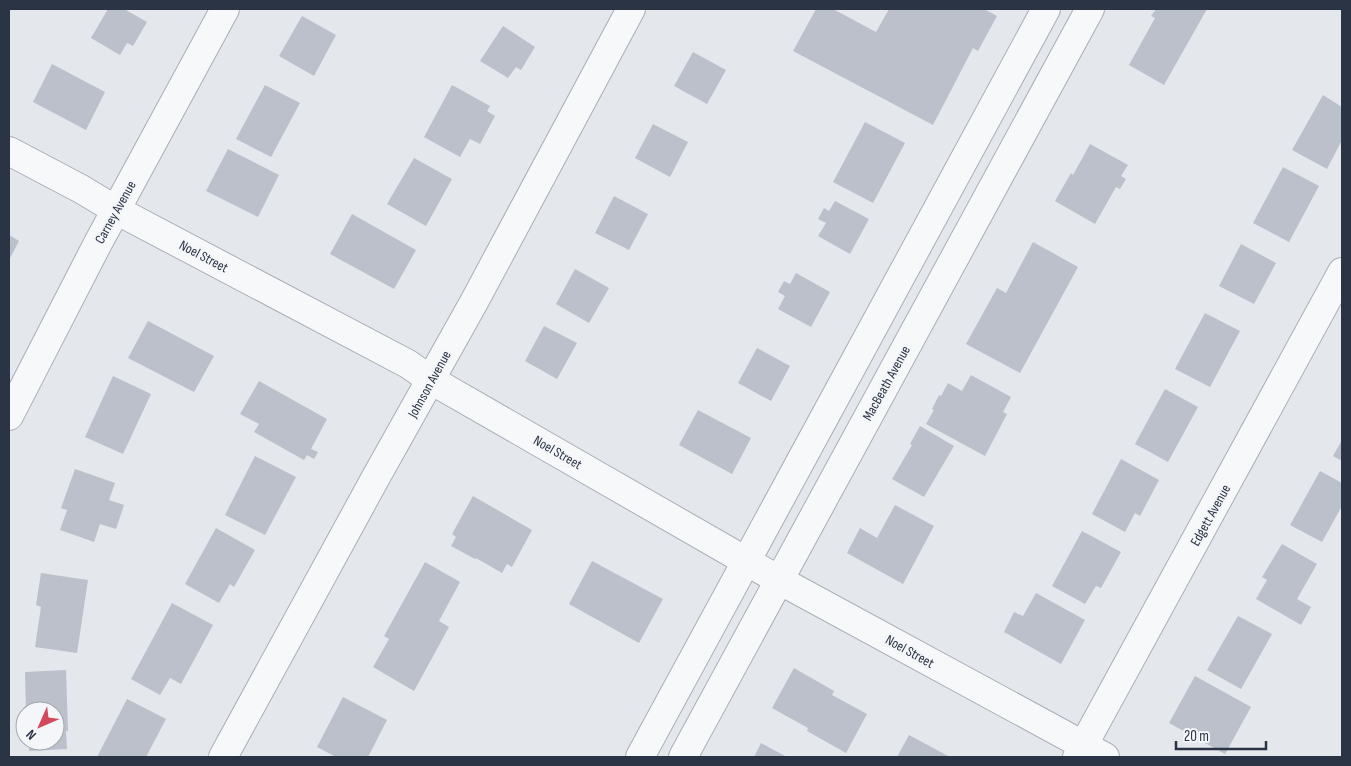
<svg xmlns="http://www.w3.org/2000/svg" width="1351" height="766" viewBox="0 0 1351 766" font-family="'Sofia Sans Condensed',sans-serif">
<rect width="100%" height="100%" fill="#e4e7ec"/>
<path fill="#bbc0ca" d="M 108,9 L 124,9 L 147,22 L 133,46 L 127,43 L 120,55 L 91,38 Z
M 816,9 L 833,9 L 876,32 L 889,9 L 984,9 L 997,16 L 978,51 L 973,48 L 933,125 L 793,51 Z
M 1156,9 L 1207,9 L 1164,85 L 1129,65 L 1155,18 L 1151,16 Z
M 302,16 L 336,35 L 314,76 L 279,56 Z
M 503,26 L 535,47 L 521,70 L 516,67 L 508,78 L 480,61 Z
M 693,52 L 726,70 L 707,104 L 674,86 Z
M 52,64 L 105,92 L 86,130 L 33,102 Z
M 265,85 L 300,103 L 271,157 L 236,139 Z
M 452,85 L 490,106 L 487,111 L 495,116 L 480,144 L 470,139 L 460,157 L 424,137 Z
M 1323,95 L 1342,107 L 1342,140 L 1327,169 L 1292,150 Z
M 865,122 L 905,143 L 873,203 L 833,182 Z
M 653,124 L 688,142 L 670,177 L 635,158 Z
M 1090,144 L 1128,165 L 1121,176 L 1126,179 L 1120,189 L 1116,187 L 1095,224 L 1055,201 L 1071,173 L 1073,175 Z
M 228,149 L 279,175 L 258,217 L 206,191 Z
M 414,158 L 452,179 L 426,226 L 387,204 Z
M 1283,167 L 1319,186 L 1289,242 L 1253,223 Z
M 614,196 L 648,214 L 629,250 L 595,233 Z
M 835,201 L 869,219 L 850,254 L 818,236 L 826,223 L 818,219 L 824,208 L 829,211 Z
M 352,214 L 416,250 L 394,289 L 330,254 Z
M 9,235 L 19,241 L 9,260 Z
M 1033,242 L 1078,267 L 1020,373 L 966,344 L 997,288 L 1006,293 Z
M 1241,244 L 1276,263 L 1254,304 L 1219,286 Z
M 575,269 L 609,288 L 589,323 L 556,304 Z
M 796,273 L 830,292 L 811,327 L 778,309 L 785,296 L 778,292 L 784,281 L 790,284 Z
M 1205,313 L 1240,331 L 1210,387 L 1175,369 Z
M 148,321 L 214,356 L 194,392 L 128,358 Z
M 544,326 L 577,343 L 557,379 L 525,361 Z
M 757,348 L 790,366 L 771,401 L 738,383 Z
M 971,375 L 1011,397 L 1003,412 L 1007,414 L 985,456 L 926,424 L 934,410 L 932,409 L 939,395 L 941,396 L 948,383 L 962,391 Z
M 113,376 L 151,394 L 123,454 L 85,437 Z
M 259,381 L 327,419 L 311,449 L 318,452 L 314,459 L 307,455 L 304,460 L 254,432 L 259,424 L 240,414 Z
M 1165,389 L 1198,407 L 1168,462 L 1135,444 Z
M 698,410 L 751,438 L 732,474 L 679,445 Z
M 920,426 L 954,446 L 924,497 L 892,479 L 912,445 L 910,444 Z
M 1342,440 L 1342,461 L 1333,456 Z
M 255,456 L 296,477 L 265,535 L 225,515 Z
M 1121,459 L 1159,480 L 1140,516 L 1135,513 L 1125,532 L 1092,514 Z
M 75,469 L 115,483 L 109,500 L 124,505 L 116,529 L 100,524 L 94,542 L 60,530 L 67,510 L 61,508 Z
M 1320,471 L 1342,483 L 1342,506 L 1322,542 L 1290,525 Z
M 473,496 L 532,530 L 512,567 L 507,564 L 502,573 L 476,558 L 475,559 L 451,546 L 456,537 L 452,534 Z
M 895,505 L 934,526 L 903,584 L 847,553 L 860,528 L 877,538 Z
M 216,528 L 255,550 L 234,587 L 230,584 L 219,603 L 185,584 Z
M 1082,531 L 1121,552 L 1101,588 L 1096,586 L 1085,604 L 1052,586 Z
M 1282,544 L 1317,564 L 1297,599 L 1311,607 L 1301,625 L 1256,599 L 1267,580 L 1262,577 Z
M 592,561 L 663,599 L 639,643 L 569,604 Z
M 425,562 L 460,582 L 439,621 L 449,627 L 414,691 L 373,667 L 389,639 L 384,636 Z
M 41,573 L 88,580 L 77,653 L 35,647 L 41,607 L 36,605 Z
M 1036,593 L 1085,620 L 1061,664 L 1004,632 L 1014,612 L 1023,616 Z
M 172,603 L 213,625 L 181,684 L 170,678 L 160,695 L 131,679 Z
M 1238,616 L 1272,634 L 1241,689 L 1207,670 Z
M 794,668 L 834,691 L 832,695 L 867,714 L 846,753 L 807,731 L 808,728 L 772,708 Z
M 66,670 L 68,731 L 66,731 L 67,749 L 29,751 L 29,741 L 55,741 L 55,711 L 26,711 L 25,672 Z
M 1195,676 L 1251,707 L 1225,754 L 1169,723 Z
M 343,697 L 387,720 L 368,757 L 336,757 L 317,747 Z
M 127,699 L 166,719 L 146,757 L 97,757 Z
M 909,735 L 950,757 L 897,757 Z
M 761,743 L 787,757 L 754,757 Z"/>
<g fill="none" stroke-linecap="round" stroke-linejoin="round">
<g stroke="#a9aeb7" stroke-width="30">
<path id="street" d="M 9,151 L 81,189 L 116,210 L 408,364 L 431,380 L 779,580 L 1105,757
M 9,416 L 98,243 L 225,9
M 223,757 L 376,477 L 474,302 L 631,9
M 640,757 L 1046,9
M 683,757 L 1090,9
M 1077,757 L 1342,272"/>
</g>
<use href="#street" stroke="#f7f8fa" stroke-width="28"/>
</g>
<g text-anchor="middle" stroke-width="5" stroke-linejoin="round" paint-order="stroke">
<g font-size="14" fill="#2b3445" stroke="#f4f6f9">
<text transform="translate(115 212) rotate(-61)" y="5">Carney Avenue</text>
<text transform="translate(204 256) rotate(28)" y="5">Noel Street</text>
<text transform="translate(886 383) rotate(-61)" y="5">MacBeath Avenue</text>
<text transform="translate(429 384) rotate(-61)" y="5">Johnson Avenue</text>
<text transform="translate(558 452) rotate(30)" y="5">Noel Street</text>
<text transform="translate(1210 515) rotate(-61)" y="5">Edgett Avenue</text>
<text transform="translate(910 651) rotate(29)" y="5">Noel Street</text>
</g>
</g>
<rect width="1351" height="766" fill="none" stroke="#2b3445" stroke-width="20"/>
<g transform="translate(40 726) rotate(225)"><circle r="24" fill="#f4f6f9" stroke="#a4a8b1"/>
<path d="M0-4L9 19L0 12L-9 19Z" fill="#d1495b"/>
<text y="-8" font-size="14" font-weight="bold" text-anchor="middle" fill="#2b3445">N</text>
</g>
<path d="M1176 741v8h90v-8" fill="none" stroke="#2b3445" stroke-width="2.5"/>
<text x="1184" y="741" font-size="15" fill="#2b3445" stroke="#f4f6f9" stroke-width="4" paint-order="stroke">20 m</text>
</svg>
